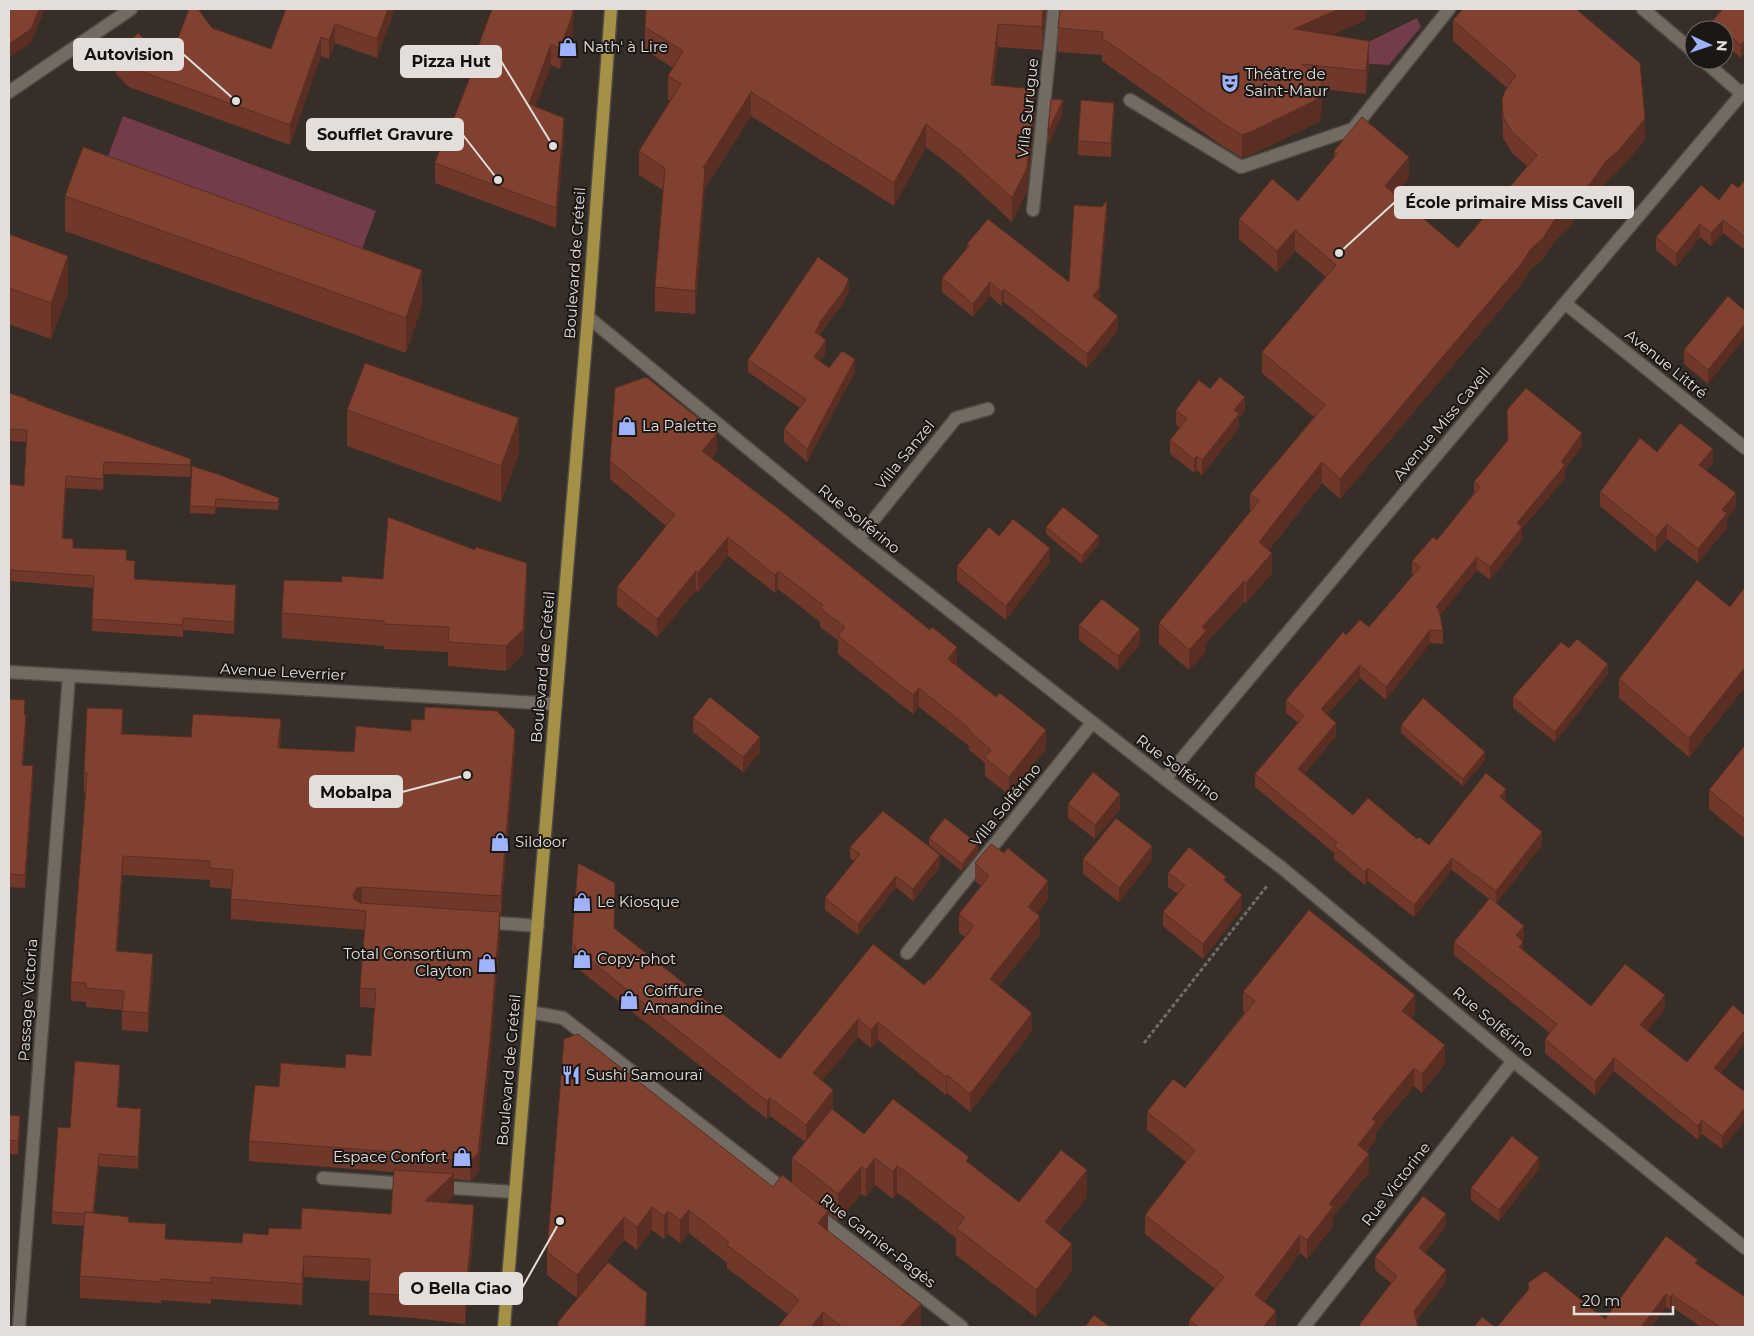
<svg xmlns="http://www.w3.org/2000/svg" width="1754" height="1336" viewBox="0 0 1754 1336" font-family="Montserrat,sans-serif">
<rect width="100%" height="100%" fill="#362e27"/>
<path fill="#733c4a" d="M 1417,18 L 1421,27 L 1389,65 L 1359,63 L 1346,53 Z
M 123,116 L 376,211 L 356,265 L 103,170 Z"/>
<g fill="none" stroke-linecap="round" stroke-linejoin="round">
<g stroke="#504b45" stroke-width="15">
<path id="minor" d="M 1643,9 L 1694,52
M 1703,60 L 1742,94
M 9,92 L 131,9
M 1130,100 L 1241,167 L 1353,129 L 1449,9
M 1033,210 L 1054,9
M 1566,304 L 1745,448
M 588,317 L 858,539 L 1165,779 L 1282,868 L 1513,1061 L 1745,1248
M 858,539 L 956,418 L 988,409
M 9,672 L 556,704
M 1165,779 L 1386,515 L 1745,90
M 483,922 L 538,926
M 907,953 L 1092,723
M 530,1012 L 563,1018 L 790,1194
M 323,1178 L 408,1184
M 438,1187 L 515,1192
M 815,1213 L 962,1327
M 19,1327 L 69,676
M 1304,1327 L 1513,1061"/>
</g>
<g stroke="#504b45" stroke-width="15">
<path id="major" d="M 504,1327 L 588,317 L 611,9"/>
</g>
<path stroke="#746d67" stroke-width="3" stroke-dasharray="4 2.5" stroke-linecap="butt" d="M 1144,1043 L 1267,886"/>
<use href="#minor" stroke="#736a62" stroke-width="12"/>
<use href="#major" stroke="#a49145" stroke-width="12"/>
</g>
<path fill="#6f382a" d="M 286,9 L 395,9 L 377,58 L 335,43 L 329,59 L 321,56 L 290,145 L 129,87 L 116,74 L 116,54 L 169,62 L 212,28 L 271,49 Z
M 492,9 L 574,9 L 572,36 L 560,69 L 551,65 L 535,107 L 564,138 L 556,228 L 435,183 L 435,163 L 454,118 L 475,64 L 475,55 Z
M 1046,9 L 1042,50 L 998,47 L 993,85 L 1035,112 L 1027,191 L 1012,222 L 958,172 L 926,147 L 894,206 L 751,116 L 705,188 L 695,314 L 655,311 L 655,287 L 663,190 L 639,175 L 639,151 L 670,101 L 668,99 L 668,76 L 673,68 L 645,50 L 645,27 Z
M 1060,9 L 1366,9 L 1365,20 L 1332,35 L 1369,65 L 1366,94 L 1322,89 L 1320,121 L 1253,154 L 1242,158 L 1224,147 L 1102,61 L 1102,55 L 1058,52 L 1058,28 Z
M 1745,9 L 1741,58 L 1724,44 L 1724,30 L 1712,30 L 1712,21 Z
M 1453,20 L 1645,140 L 1617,172 L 1606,182 L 1590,204 L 1578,214 L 1568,229 L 1554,242 L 1543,259 L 1531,269 L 1521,285 L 1340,499 L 1322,483 L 1269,550 L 1272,573 L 1246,603 L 1244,602 L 1206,643 L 1206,652 L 1189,670 L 1159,644 L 1159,623 L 1250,512 L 1250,494 L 1314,417 L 1262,373 L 1262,352 L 1326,277 L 1295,251 L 1277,272 L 1239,239 L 1239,219 L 1298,201 L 1334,158 L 1334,151 L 1409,178 L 1395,194 L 1458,248 L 1527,166 L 1512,153 L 1503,138 L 1502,99 L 1507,88 L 1453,41 Z
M 1114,117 L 1111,157 L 1078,155 L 1078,141 Z
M 1745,180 L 1745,250 L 1723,233 L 1711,246 L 1700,237 L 1676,267 L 1656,250 L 1656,237 L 1738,188 Z
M 65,196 L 422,306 L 406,353 L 65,231 Z
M 1107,214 L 1099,301 L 1118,330 L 1087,368 L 1004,302 L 1001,306 L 990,296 L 973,317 L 942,292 L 942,278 L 967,248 L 967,244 L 1069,282 Z
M 9,234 L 68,292 L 51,339 L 9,324 Z
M 849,291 L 844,302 L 820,334 L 826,352 L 820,361 L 829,368 L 855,372 L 807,462 L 784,442 L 784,429 L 800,408 L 748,372 L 748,360 Z
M 1728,296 L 1708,384 L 1684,364 L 1684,350 Z
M 1210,389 L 1245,411 L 1239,418 L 1239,428 L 1202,475 L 1197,470 L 1194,473 L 1170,454 L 1170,440 L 1180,428 L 1176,424 L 1176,410 Z
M 9,393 L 65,414 L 191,459 L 191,471 L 190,477 L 104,474 L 103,490 L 66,488 L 63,538 L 73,548 L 127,560 L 135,579 L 236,597 L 234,634 L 183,630 L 183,637 L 92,631 L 93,588 L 11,581 L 9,484 L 24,486 L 26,442 L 9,441 Z
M 347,410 L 519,454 L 501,502 L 347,446 Z
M 1507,410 L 1582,446 L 1565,469 L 1565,478 L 1522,529 L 1522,540 L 1490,580 L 1477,570 L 1440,615 L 1443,631 L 1443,644 L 1430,643 L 1386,700 L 1360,678 L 1327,715 L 1336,736 L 1304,774 L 1353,815 L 1417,839 L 1429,845 L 1506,803 L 1542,845 L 1496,903 L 1524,939 L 1522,941 L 1523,950 L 1591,1006 L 1665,1009 L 1647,1030 L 1687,1062 L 1745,1016 L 1745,1043 L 1721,1073 L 1745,1092 L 1722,1149 L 1702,1134 L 1698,1140 L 1614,1071 L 1595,1095 L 1545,1053 L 1545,1039 L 1550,1033 L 1454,955 L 1454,942 L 1489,899 L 1452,870 L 1414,917 L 1368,881 L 1365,885 L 1334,859 L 1334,853 L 1255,787 L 1255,774 L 1298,723 L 1286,713 L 1286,700 L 1346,635 L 1369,627 L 1414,575 L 1412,574 L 1412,561 L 1437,540 L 1474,493 L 1474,482 L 1508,441 Z
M 717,451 L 712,458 L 957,665 L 1046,749 L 1009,795 L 985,776 L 985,763 L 969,750 L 969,746 L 919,707 L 913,714 L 838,654 L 838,640 L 820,627 L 820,622 L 778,589 L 775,593 L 728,556 L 698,592 L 696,590 L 657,637 L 617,606 L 617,587 L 666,526 L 610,479 L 610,461 Z
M 1657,452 L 1713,463 L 1706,470 L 1736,507 L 1727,518 L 1727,528 L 1698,563 L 1667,539 L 1656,552 L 1600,506 L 1600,492 Z
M 192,466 L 279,498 L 279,505 L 278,510 L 216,507 L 215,514 L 190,513 Z
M 1046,527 L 1099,544 L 1082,564 L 1046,534 Z
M 999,536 L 1050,562 L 1006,620 L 957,581 L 957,566 Z
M 342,582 L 527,588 L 523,655 L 506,671 L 448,666 L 448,652 L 384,649 L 384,646 L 282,638 L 282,613 Z
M 1745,587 L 1745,687 L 1689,757 L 1619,698 L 1619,679 L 1730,607 Z
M 1079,625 L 1140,644 L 1118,670 L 1079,640 Z
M 1569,648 L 1608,674 L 1555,742 L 1513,708 L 1513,697 Z
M 9,699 L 25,715 L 26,729 L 23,766 L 33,780 L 25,888 L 9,887 Z
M 693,718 L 760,752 L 743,772 L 693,732 Z
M 1401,725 L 1485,760 L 1463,786 L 1401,733 Z
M 123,728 L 122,734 L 191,737 L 281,738 L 280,748 L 354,752 L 515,749 L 501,915 L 500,915 L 500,932 L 490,1060 L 478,1173 L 470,1181 L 454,1179 L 454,1196 L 446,1203 L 474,1226 L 465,1324 L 414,1318 L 369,1315 L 369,1281 L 304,1277 L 302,1305 L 211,1299 L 211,1304 L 161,1300 L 161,1303 L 80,1298 L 80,1276 L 84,1226 L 52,1224 L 52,1212 L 70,1128 L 120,1077 L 118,1107 L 141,1121 L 138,1169 L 99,1166 L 94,1213 L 129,1222 L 166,1240 L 242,1243 L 268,1235 L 391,1214 L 394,1172 L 249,1161 L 249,1141 L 279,1087 L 345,1068 L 371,1056 L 374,1008 L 360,1007 L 360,988 L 365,930 L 231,919 L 231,889 L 210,887 L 210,880 L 123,875 L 117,951 L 153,974 L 148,1032 L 122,1030 L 122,1010 L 86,1007 L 86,1002 L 71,1001 L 71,982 L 86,793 L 84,792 L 84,773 Z
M 1745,745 L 1745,839 L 1709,809 L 1709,790 Z
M 1068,804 L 1120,809 L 1095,839 L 1068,818 Z
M 929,838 L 978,852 L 962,871 L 929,845 Z
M 850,847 L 940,867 L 913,901 L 896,887 L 858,935 L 825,910 L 825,898 L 854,861 L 850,858 Z
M 1083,859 L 1152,860 L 1119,902 L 1083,874 Z
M 975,863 L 1048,899 L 1037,914 L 1040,935 L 999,986 L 1032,1031 L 970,1112 L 947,1093 L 946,1095 L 878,1040 L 871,1048 L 858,1037 L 822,1081 L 833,1108 L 832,1110 L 864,1134 L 969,1163 L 1019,1202 L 1087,1197 L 1058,1233 L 1072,1271 L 1036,1317 L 956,1255 L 956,1238 L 901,1195 L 901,1196 L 897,1193 L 893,1199 L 875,1185 L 866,1197 L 861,1194 L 838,1221 L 828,1213 L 828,1231 L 920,1327 L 778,1327 L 788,1314 L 727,1268 L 727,1263 L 689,1233 L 680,1243 L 668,1234 L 664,1239 L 652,1230 L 637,1250 L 624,1240 L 577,1298 L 547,1275 L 547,1252 L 564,1039 L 773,1187 L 792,1183 L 792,1158 L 805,1142 L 770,1116 L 767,1119 L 577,968 L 572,960 L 572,942 L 615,901 L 614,929 L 780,1059 L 924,985 L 930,980 L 965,937 L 959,933 L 959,914 L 981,886 L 975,881 Z
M 1168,873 L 1242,909 L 1203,959 L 1163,926 L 1163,912 L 1178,894 L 1168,887 Z
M 1243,992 L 1415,1014 L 1411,1018 L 1445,1064 L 1422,1093 L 1414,1086 L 1376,1132 L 1376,1140 L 1367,1152 L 1369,1172 L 1333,1217 L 1333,1226 L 1307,1259 L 1300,1253 L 1264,1302 L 1276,1327 L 1189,1327 L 1189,1320 L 1215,1289 L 1145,1234 L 1145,1215 L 1186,1162 L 1147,1130 L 1147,1112 L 1185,1088 L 1245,1012 L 1243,1011 Z
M 9,1115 L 20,1130 L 18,1154 L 9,1154 Z
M 1539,1169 L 1499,1221 L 1471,1200 L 1471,1188 Z
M 1446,1226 L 1425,1253 L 1446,1282 L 1417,1320 L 1418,1327 L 1359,1327 L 1359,1325 L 1391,1283 L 1375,1270 L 1375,1257 Z
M 1698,1265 L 1745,1327 L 1701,1327 L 1672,1307 L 1670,1310 L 1666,1307 L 1651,1327 L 1497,1327 L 1528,1290 L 1528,1283 L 1605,1319 Z"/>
<path fill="#5a2e22" d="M 39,9 L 45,9 L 31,43 L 9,58 L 9,44 Z
M 388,9 L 395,9 L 377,58 L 377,39 Z
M 573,9 L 574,9 L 572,36 L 560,69 L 560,49 Z
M 1043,9 L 1046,9 L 1042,50 L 1042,27 Z
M 1339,9 L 1366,9 L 1365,20 L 1294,53 L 1294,29 Z
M 335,24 L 335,43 L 329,59 L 329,40 Z
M 998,24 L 998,47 L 991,109 L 991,85 Z
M 321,37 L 321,56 L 290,145 L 290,125 Z
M 1745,40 L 1745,53 L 1741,58 L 1741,45 Z
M 1369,41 L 1369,65 L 1366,94 L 1366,71 Z
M 551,44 L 551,65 L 529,125 L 529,104 Z
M 1322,81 L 1322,104 L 1320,121 L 1253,154 L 1242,158 L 1242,135 Z
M 1035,89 L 1035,112 L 1027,191 L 1012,222 L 1012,198 Z
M 751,92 L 751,116 L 705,188 L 695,314 L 695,291 L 703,168 Z
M 1063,100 L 1063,114 L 1048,146 L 1048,132 Z
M 1114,103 L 1114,117 L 1111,157 L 1111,143 Z
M 564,118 L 564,138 L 556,228 L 556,208 Z
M 1645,119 L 1645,140 L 1617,172 L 1606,182 L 1590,204 L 1578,214 L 1568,229 L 1554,242 L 1543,259 L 1531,269 L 1521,285 L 1340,499 L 1340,479 L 1554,221 L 1606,161 Z
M 926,124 L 926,147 L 894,206 L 894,183 Z
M 1409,157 L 1409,178 L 1385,206 L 1385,186 Z
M 1107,200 L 1107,214 L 1099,302 L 1093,296 Z
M 1723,220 L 1723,233 L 1711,246 L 1711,233 Z
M 1700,224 L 1700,237 L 1676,267 L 1676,254 Z
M 1295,230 L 1295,251 L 1277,272 L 1277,251 Z
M 68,256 L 68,292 L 51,339 L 51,303 Z
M 422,270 L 422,306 L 406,353 L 406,318 Z
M 849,279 L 849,291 L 844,302 L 820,334 L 820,336 L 815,332 L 819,323 Z
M 990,282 L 990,296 L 973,317 L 973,304 Z
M 1004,289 L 1004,302 L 1001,306 L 1001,292 Z
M 1118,316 L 1118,330 L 1087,368 L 1087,354 Z
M 1745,324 L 1745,338 L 1708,384 L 1708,370 Z
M 826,340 L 826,352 L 814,370 L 814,357 Z
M 855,359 L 855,372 L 807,462 L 807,449 Z
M 1245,397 L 1245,411 L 1239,418 L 1239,428 L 1202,475 L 1202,460 L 1234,410 Z
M 519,418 L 519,454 L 501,502 L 501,466 Z
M 717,433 L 717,451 L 702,469 L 702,451 Z
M 1582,433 L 1582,446 L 1565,469 L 1565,478 L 1522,529 L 1522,540 L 1490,580 L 1490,567 L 1517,523 Z
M 1713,449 L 1713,463 L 1699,479 L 1699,465 Z
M 1197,456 L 1197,470 L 1194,473 L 1194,459 Z
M 191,459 L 191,471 L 190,477 L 190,465 Z
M 1322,462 L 1322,483 L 1259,562 L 1259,542 Z
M 66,476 L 66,488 L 62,550 L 62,538 Z
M 1736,493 L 1736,507 L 1727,518 L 1727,528 L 1698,563 L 1698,549 L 1722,510 Z
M 1667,524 L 1667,539 L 1656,552 L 1656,537 Z
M 1099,536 L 1099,544 L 1082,564 L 1082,556 Z
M 728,537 L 728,556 L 698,592 L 698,573 Z
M 1050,548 L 1050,562 L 1006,620 L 1006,606 Z
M 1272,553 L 1272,573 L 1246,603 L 1246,583 Z
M 1477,557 L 1477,570 L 1436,620 L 1436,607 Z
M 527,563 L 527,588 L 523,655 L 506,671 L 506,646 Z
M 11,570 L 11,581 L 9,615 L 9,603 Z
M 696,571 L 696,590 L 657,637 L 657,619 Z
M 778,571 L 778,589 L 775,593 L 775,575 Z
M 1244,581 L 1244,602 L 1206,643 L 1206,652 L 1189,670 L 1189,650 L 1202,627 Z
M 236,585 L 236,597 L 234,634 L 234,622 Z
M 1140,629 L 1140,644 L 1118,670 L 1118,656 Z
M 1430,630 L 1430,643 L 1386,700 L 1386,687 Z
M 957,647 L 957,665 L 948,677 L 948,659 Z
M 1608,664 L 1608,674 L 1555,742 L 1555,732 Z
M 1360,665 L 1360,678 L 1321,722 L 1321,709 Z
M 1745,667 L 1745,687 L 1689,757 L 1689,738 Z
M 919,688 L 919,707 L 913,714 L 913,695 Z
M 123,709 L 123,728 L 121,753 L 121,734 Z
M 26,715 L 26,729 L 22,779 L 22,765 Z
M 281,719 L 281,738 L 278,767 L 278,748 Z
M 1336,723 L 1336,736 L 1298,782 L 1298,769 Z
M 515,730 L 515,749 L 501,915 L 501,896 Z
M 1046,730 L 1046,749 L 1009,795 L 1009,777 Z
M 760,737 L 760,752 L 743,772 L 743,757 Z
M 1485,752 L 1485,760 L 1463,786 L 1463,779 Z
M 33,766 L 33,780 L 25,888 L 25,875 Z
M 1506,789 L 1506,802 L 1500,797 Z
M 1120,794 L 1120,809 L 1095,839 L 1095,825 Z
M 1542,832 L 1542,845 L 1496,904 L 1496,891 Z
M 978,844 L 978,852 L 962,871 L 962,864 Z
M 1152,846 L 1152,860 L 1119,902 L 1119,888 Z
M 940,855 L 940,867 L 913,901 L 913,889 Z
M 123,856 L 123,875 L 116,971 L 116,951 Z
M 1452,858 L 1452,870 L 1414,917 L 1414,905 Z
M 1368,868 L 1368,881 L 1365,885 L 1365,872 Z
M 896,876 L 896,887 L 858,935 L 858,924 Z
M 1048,881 L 1048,899 L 1028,925 L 1028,907 Z
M 615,883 L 615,901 L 614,946 L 614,928 Z
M 362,887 L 362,906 L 355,910 L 353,894 L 357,888 Z
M 1242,895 L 1242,909 L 1203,959 L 1203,944 Z
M 500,912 L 500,932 L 490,1060 L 478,1173 L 470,1181 L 470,1161 Z
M 1040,916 L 1040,935 L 990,997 L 990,979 Z
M 1524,926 L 1524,939 L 1516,949 L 1516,935 Z
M 1523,942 L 1523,955 L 1519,947 Z
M 153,954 L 153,974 L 148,1032 L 148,1013 Z
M 1415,995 L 1415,1014 L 1402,1030 L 1402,1011 Z
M 1665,995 L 1665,1009 L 1640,1039 L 1640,1025 Z
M 1032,1013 L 1032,1031 L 970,1112 L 970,1094 Z
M 858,1019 L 858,1037 L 813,1092 L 813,1073 Z
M 878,1022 L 878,1040 L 871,1048 L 871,1030 Z
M 1745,1030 L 1745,1043 L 1714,1082 L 1714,1068 Z
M 1445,1045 L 1445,1064 L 1422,1093 L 1422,1074 Z
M 1614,1058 L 1614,1071 L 1595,1095 L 1595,1081 Z
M 120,1065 L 120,1077 L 117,1119 L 117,1107 Z
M 1414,1068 L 1414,1086 L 1376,1132 L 1376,1140 L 1358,1164 L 1358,1145 L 1372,1119 Z
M 947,1075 L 947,1093 L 946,1095 L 946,1077 Z
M 833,1090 L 833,1108 L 806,1143 L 806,1125 Z
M 770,1098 L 770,1116 L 767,1119 L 767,1101 Z
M 1745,1108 L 1745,1121 L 1722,1149 L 1722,1136 Z
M 141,1109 L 141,1121 L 138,1169 L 138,1157 Z
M 20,1116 L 20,1130 L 18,1154 L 18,1141 Z
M 1702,1120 L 1702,1134 L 1698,1140 L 1698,1126 Z
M 99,1154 L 99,1166 L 93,1227 L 93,1215 Z
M 1369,1154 L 1369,1172 L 1333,1217 L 1333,1226 L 1307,1259 L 1307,1240 L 1329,1204 Z
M 875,1158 L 875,1185 L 866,1197 L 866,1170 Z
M 1539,1158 L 1539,1169 L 1499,1221 L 1499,1210 Z
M 897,1166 L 897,1193 L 893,1199 L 893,1172 Z
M 861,1167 L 861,1194 L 838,1221 L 838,1194 Z
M 1087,1170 L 1087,1197 L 1045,1249 L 1045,1222 Z
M 454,1174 L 454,1196 L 425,1223 L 425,1201 Z
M 474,1205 L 474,1226 L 465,1324 L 465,1302 Z
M 652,1207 L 652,1230 L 637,1250 L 637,1227 Z
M 689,1210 L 689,1233 L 680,1243 L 680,1220 Z
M 668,1211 L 668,1234 L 664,1239 L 664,1216 Z
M 828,1211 L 828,1234 L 818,1223 Z
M 1446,1214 L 1446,1226 L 1419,1261 L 1419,1248 Z
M 624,1217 L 624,1240 L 577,1298 L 577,1275 Z
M 1300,1235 L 1300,1253 L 1255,1313 L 1255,1295 Z
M 1072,1244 L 1072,1271 L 1036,1317 L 1036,1290 Z
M 304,1256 L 304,1277 L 302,1305 L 302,1284 Z
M 1446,1270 L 1446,1282 L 1414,1323 L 1414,1311 Z
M 647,1293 L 647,1327 L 645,1327 Z
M 1666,1294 L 1666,1307 L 1651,1327 L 1641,1327 Z
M 1672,1295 L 1672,1307 L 1670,1310 L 1670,1297 Z
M 921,1304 L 921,1327 L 900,1327 Z
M 1276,1311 L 1276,1327 L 1263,1327 Z
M 823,1312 L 823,1327 L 811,1327 Z"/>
<path fill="#814131" stroke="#5a2e22" d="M 9,9 L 39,9 L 31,29 L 9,44 Z
M 189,9 L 198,9 L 212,28 L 271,49 L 286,9 L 388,9 L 377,39 L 335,24 L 329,40 L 321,37 L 290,125 L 129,67 L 116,54 L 138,33 L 169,62 Z
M 492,9 L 573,9 L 572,16 L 560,49 L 551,44 L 529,104 L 564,118 L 556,208 L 435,163 L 451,117 L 454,118 L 478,57 L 475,55 Z
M 646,9 L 1043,9 L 1042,27 L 998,24 L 991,85 L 1035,89 L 1027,168 L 1012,198 L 958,149 L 926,124 L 894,183 L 751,92 L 703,168 L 705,170 L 695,291 L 655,287 L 665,168 L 639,151 L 681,84 L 668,76 L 683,51 L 645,27 Z
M 1060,9 L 1339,9 L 1294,29 L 1369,41 L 1366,71 L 1302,64 L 1322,81 L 1320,98 L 1253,131 L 1242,135 L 1224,124 L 1102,38 L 1103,32 L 1058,28 Z
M 1463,9 L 1576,9 L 1640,63 L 1645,119 L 1617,152 L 1606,161 L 1590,184 L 1578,193 L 1568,208 L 1554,221 L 1543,238 L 1531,249 L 1521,264 L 1340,479 L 1322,462 L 1259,542 L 1272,553 L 1246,583 L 1244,581 L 1202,627 L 1206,631 L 1189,650 L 1159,623 L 1259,501 L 1250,494 L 1325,405 L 1262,352 L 1336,265 L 1295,230 L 1277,251 L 1239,219 L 1272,179 L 1298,201 L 1337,154 L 1334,151 L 1362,117 L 1409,157 L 1385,186 L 1458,248 L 1537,155 L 1512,132 L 1503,117 L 1502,99 L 1505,91 L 1516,75 L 1453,20 Z
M 1723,9 L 1745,9 L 1745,40 L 1741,45 L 1724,31 L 1724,30 L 1723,30 L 1712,21 Z
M 1051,99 L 1063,100 L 1048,132 Z
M 1081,100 L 1114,103 L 1111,143 L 1078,141 Z
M 83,147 L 422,270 L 406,318 L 65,196 Z
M 1745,180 L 1745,237 L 1723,220 L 1711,233 L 1700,224 L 1676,254 L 1656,237 L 1701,185 L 1719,200 L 1732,183 L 1738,188 Z
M 1107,200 L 1099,288 L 1093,296 L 1118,316 L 1087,354 L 1004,289 L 1001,292 L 990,282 L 973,304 L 942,278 L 969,246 L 967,244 L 988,219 L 1069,282 L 1074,205 L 1102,207 Z
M 9,234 L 68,256 L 51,303 L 9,288 Z
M 818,257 L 849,279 L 844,290 L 819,323 L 820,324 L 815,332 L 826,340 L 814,357 L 829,368 L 842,351 L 855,359 L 807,449 L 784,429 L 806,399 L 748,360 Z
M 1728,296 L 1745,311 L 1745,324 L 1708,370 L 1684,350 Z
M 365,363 L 519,418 L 501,466 L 347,410 Z
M 646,377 L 717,433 L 702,451 L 785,514 L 930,630 L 932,627 L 957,647 L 948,659 L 996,697 L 1000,693 L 1046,730 L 1009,777 L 985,758 L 991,750 L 969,731 L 970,729 L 919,688 L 913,695 L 838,636 L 845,627 L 820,608 L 823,605 L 778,571 L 775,575 L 728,537 L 698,573 L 696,571 L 657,619 L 617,587 L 675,515 L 610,461 L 615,388 Z
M 1220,377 L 1245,397 L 1234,410 L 1239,414 L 1202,460 L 1197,456 L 1194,459 L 1170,440 L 1187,419 L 1176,410 L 1199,380 L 1210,389 Z
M 1526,388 L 1582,433 L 1561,462 L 1565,465 L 1517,523 L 1522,527 L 1490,567 L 1477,557 L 1436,607 L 1439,610 L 1443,631 L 1430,630 L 1386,687 L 1360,665 L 1321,709 L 1336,723 L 1298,769 L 1353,815 L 1368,798 L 1417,839 L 1419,837 L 1429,845 L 1486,773 L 1506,789 L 1500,797 L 1542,832 L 1496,891 L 1452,858 L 1414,905 L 1368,868 L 1365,872 L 1334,846 L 1337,842 L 1255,774 L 1304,716 L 1286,700 L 1343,632 L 1346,635 L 1360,620 L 1369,627 L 1420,567 L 1412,561 L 1433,537 L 1437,540 L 1480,487 L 1474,482 L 1508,440 L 1507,410 Z
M 9,393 L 28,399 L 27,400 L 65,414 L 191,459 L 190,465 L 104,462 L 103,479 L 66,476 L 62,538 L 73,539 L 73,548 L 127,550 L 126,560 L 135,561 L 134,579 L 236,585 L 234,622 L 183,618 L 183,625 L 92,619 L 94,576 L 11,570 L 9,603 L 9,484 L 24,486 L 27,430 L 9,429 Z
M 1680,423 L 1713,449 L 1699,465 L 1736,493 L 1722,510 L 1727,513 L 1698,549 L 1667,524 L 1656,537 L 1600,492 L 1640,438 L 1657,452 Z
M 192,466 L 220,475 L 279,498 L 278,503 L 216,499 L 215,507 L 190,506 Z
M 1063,507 L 1099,536 L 1082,556 L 1046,527 Z
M 388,517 L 475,550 L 476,547 L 527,563 L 523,630 L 506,646 L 448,642 L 449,627 L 384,624 L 384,621 L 282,613 L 284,580 L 342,582 L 342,576 L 383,579 Z
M 1013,519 L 1050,548 L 1006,606 L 957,566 L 989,527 L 999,536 Z
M 1697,580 L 1730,607 L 1745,587 L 1745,667 L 1689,738 L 1619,679 Z
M 1102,599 L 1140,629 L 1118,656 L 1079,625 Z
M 1577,639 L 1608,664 L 1555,732 L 1513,697 L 1561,642 L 1569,648 Z
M 710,697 L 760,737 L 743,757 L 693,718 Z
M 1423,698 L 1485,752 L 1463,779 L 1401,725 Z
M 9,699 L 25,700 L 24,715 L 26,715 L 22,765 L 33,766 L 25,875 L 9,874 Z
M 425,707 L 497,711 L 515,730 L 501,896 L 362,887 L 357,888 L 353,894 L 354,899 L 360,903 L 500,912 L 490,1040 L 478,1154 L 470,1161 L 395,1156 L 395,1152 L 249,1141 L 255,1085 L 279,1087 L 281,1063 L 345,1068 L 346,1054 L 371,1056 L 376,989 L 360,988 L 366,911 L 231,899 L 233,870 L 210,868 L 210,861 L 123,856 L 116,951 L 153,954 L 148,1013 L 122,1011 L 124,991 L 86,988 L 86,983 L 71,982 L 87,773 L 84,773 L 87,708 L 123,709 L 121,734 L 191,737 L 193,714 L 281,719 L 278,748 L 354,752 L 356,726 L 411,731 L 411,719 L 424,720 Z
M 1745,745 L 1745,820 L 1709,790 Z
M 1093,772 L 1120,794 L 1095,825 L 1068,804 Z
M 883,811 L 940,855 L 913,889 L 896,876 L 858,924 L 825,898 L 860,854 L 850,847 Z
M 945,818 L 978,844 L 962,864 L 929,838 Z
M 1116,818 L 1152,846 L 1119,888 L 1083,859 Z
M 991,844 L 1004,853 L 1008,848 L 1048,881 L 1028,907 L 1040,916 L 990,979 L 1032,1013 L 970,1094 L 947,1075 L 946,1077 L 878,1022 L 871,1030 L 858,1019 L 813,1073 L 833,1090 L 806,1125 L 770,1098 L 767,1101 L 577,950 L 572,942 L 578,863 L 615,883 L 614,928 L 780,1059 L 873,944 L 924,985 L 929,979 L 930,980 L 974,926 L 959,914 L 989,876 L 975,863 Z
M 1189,847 L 1226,877 L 1224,880 L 1242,895 L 1203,944 L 1163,912 L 1185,885 L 1168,873 Z
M 1490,898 L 1524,926 L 1516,935 L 1523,942 L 1519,947 L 1591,1006 L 1625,964 L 1665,995 L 1640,1025 L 1687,1062 L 1733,1005 L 1745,1016 L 1745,1030 L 1714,1068 L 1745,1092 L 1745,1108 L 1722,1136 L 1702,1120 L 1698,1126 L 1614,1058 L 1595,1081 L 1545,1039 L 1557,1024 L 1454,942 Z
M 1309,910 L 1415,995 L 1402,1011 L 1445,1045 L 1422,1074 L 1414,1068 L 1372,1119 L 1376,1122 L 1358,1145 L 1369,1154 L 1329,1204 L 1333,1207 L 1307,1240 L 1300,1235 L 1255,1295 L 1276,1311 L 1263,1327 L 1198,1327 L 1189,1320 L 1224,1277 L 1145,1215 L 1195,1150 L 1147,1112 L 1173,1079 L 1185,1088 L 1255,1001 L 1243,992 Z
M 578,1034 L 773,1187 L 782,1175 L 828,1211 L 818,1223 L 921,1304 L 900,1327 L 842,1327 L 823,1312 L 811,1327 L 778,1327 L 799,1300 L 727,1245 L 729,1242 L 689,1210 L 680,1220 L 668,1211 L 664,1216 L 652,1207 L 637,1227 L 624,1217 L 577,1275 L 547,1252 L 564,1039 Z
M 75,1061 L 120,1065 L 117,1107 L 141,1109 L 138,1157 L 99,1154 L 93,1213 L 85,1212 L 84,1214 L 52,1212 L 58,1127 L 70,1128 Z
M 893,1099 L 969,1157 L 966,1161 L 1019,1202 L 1061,1150 L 1087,1170 L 1045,1222 L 1072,1244 L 1036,1290 L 956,1228 L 965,1218 L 901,1168 L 901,1169 L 897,1166 L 893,1172 L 875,1158 L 866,1170 L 861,1167 L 838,1194 L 792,1158 L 832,1109 L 864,1134 Z
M 9,1115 L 20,1116 L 18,1141 L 9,1140 Z
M 1512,1136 L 1539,1158 L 1499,1210 L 1471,1188 Z
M 394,1170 L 454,1174 L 425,1201 L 474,1205 L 465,1302 L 414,1296 L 369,1293 L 370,1259 L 304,1256 L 302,1284 L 211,1277 L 211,1283 L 161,1279 L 161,1282 L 80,1276 L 85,1212 L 129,1217 L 128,1222 L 166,1224 L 165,1239 L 242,1243 L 243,1233 L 268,1235 L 269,1228 L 301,1229 L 302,1208 L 391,1214 Z
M 1423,1196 L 1446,1214 L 1419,1248 L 1446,1270 L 1414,1311 L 1418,1327 L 1362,1327 L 1359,1325 L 1397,1276 L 1375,1257 Z
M 1666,1236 L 1698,1260 L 1695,1263 L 1745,1297 L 1745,1327 L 1720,1327 L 1672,1295 L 1670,1297 L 1666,1294 L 1641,1327 L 1497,1327 L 1529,1289 L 1528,1283 L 1545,1271 L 1605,1319 Z
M 608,1262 L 647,1293 L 645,1327 L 558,1327 L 558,1322 Z
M 1094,1315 L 1110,1327 L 1085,1327 Z
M 1482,1317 L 1495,1327 L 1474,1327 Z"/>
<defs>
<g id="shop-bare" transform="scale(1.5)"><path d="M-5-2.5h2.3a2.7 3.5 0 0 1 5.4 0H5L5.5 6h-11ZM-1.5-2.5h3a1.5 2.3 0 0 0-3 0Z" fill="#9fb3fd" stroke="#1b1714" stroke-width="2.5" paint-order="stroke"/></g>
<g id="theatre-bare" transform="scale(1.5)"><path d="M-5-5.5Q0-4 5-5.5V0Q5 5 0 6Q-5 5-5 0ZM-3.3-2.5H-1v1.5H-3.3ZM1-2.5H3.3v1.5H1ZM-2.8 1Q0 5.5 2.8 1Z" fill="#9fb3fd" stroke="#1b1714" stroke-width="2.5" paint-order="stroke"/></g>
<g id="restaurant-bare" transform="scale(1.5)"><path d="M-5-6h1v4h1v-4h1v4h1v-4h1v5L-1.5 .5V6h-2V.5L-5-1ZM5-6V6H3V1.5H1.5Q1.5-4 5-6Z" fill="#9fb3fd" stroke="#1b1714" stroke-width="2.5" paint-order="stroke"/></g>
</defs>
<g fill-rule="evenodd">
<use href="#shop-bare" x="568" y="47"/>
<use href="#theatre-bare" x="1230" y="83"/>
<use href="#shop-bare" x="627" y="426"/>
<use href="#shop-bare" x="500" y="842"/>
<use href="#shop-bare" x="582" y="902"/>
<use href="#shop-bare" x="582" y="959"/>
<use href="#shop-bare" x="487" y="963"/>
<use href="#shop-bare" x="629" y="1000"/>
<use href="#restaurant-bare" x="571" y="1075"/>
<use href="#shop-bare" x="462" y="1157"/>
</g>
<g text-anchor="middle" stroke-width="4" stroke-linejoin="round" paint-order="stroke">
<g font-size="15" fill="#e3deda" stroke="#1b1714" text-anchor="start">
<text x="583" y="52">Nath' à Lire</text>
<text x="1245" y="79">Théâtre de<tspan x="1245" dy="17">Saint-Maur</tspan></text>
<text x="642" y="431">La Palette</text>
<text x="515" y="847">Sildoor</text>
<text x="597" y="907">Le Kiosque</text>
<text x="472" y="959" text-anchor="end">Total Consortium<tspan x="472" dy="17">Clayton</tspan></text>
<text x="597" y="964">Copy-phot</text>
<text x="644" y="996">Coiffure<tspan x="644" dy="17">Amandine</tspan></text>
<text x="586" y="1080">Sushi Samouraï</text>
<text x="447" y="1162" text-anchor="end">Espace Confort</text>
</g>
<g font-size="15" fill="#e3deda" stroke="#1b1714">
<text transform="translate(1028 108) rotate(-84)" y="5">Villa Surugue</text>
<text transform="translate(575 263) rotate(-86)" y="5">Boulevard de Créteil</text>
<text transform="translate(1666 364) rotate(39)" y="5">Avenue Littré</text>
<text transform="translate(1442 424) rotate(-50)" y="5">Avenue Miss Cavell</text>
<text transform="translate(905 455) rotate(-51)" y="5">Villa Sanzel</text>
<text transform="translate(859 519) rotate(39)" y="5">Rue Solférino</text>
<text transform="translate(543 667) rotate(-85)" y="5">Boulevard de Créteil</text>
<text transform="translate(283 672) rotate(3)" y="5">Avenue Leverrier</text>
<text transform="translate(1178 768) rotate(37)" y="5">Rue Solférino</text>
<text transform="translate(1006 805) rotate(-51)" y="5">Villa Solférino</text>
<text transform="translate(28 1000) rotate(-86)" y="5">Passage Victoria</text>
<text transform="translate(1493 1022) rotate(40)" y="5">Rue Solférino</text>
<text transform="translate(509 1070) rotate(-85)" y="5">Boulevard de Créteil</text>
<text transform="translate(1396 1184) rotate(-52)" y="5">Rue Victorine</text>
<text transform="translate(878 1241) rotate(38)" y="5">Rue Garnier-Pagès</text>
</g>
</g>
<path fill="none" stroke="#e3deda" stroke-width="2" d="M236 101L183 54M553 146L501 61M498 180L463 135M1339 253L1395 202M467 775L402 792M560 1221L522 1288"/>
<g fill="#e3deda" stroke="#1b1714" stroke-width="2">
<circle cx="236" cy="101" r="5"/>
<circle cx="553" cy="146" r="5"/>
<circle cx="498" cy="180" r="5"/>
<circle cx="1339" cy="253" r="5"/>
<circle cx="467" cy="775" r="5"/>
<circle cx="560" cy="1221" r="5"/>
</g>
<g fill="#e3deda" stroke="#e3deda" stroke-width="2">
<rect x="74" y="39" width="109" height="31" rx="5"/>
<rect x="401" y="46" width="100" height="31" rx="5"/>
<rect x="307" y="119" width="156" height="31" rx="5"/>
<rect x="1395" y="187" width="238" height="31" rx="5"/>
<rect x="310" y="776" width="92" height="31" rx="5"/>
<rect x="400" y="1273" width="122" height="31" rx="5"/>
</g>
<g font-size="16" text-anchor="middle" font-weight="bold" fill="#111">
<text x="129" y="60">Autovision</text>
<text x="451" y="67">Pizza Hut</text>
<text x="385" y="140">Soufflet Gravure</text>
<text x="1514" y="208">École primaire Miss Cavell</text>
<text x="356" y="798">Mobalpa</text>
<text x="461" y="1294">O Bella Ciao</text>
</g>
<rect width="1754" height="1336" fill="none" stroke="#e3deda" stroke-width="20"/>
<g transform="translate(1709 45) rotate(93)"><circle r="24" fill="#1b1714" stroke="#6b6763"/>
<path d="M0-4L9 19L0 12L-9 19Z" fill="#9fb3fd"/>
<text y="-8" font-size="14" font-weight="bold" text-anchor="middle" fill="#e3deda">N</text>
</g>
<path d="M1574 1306v8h99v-8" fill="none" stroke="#e3deda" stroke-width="2.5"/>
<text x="1582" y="1306" font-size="15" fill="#e3deda" stroke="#1b1714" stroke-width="4" paint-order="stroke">20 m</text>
</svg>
